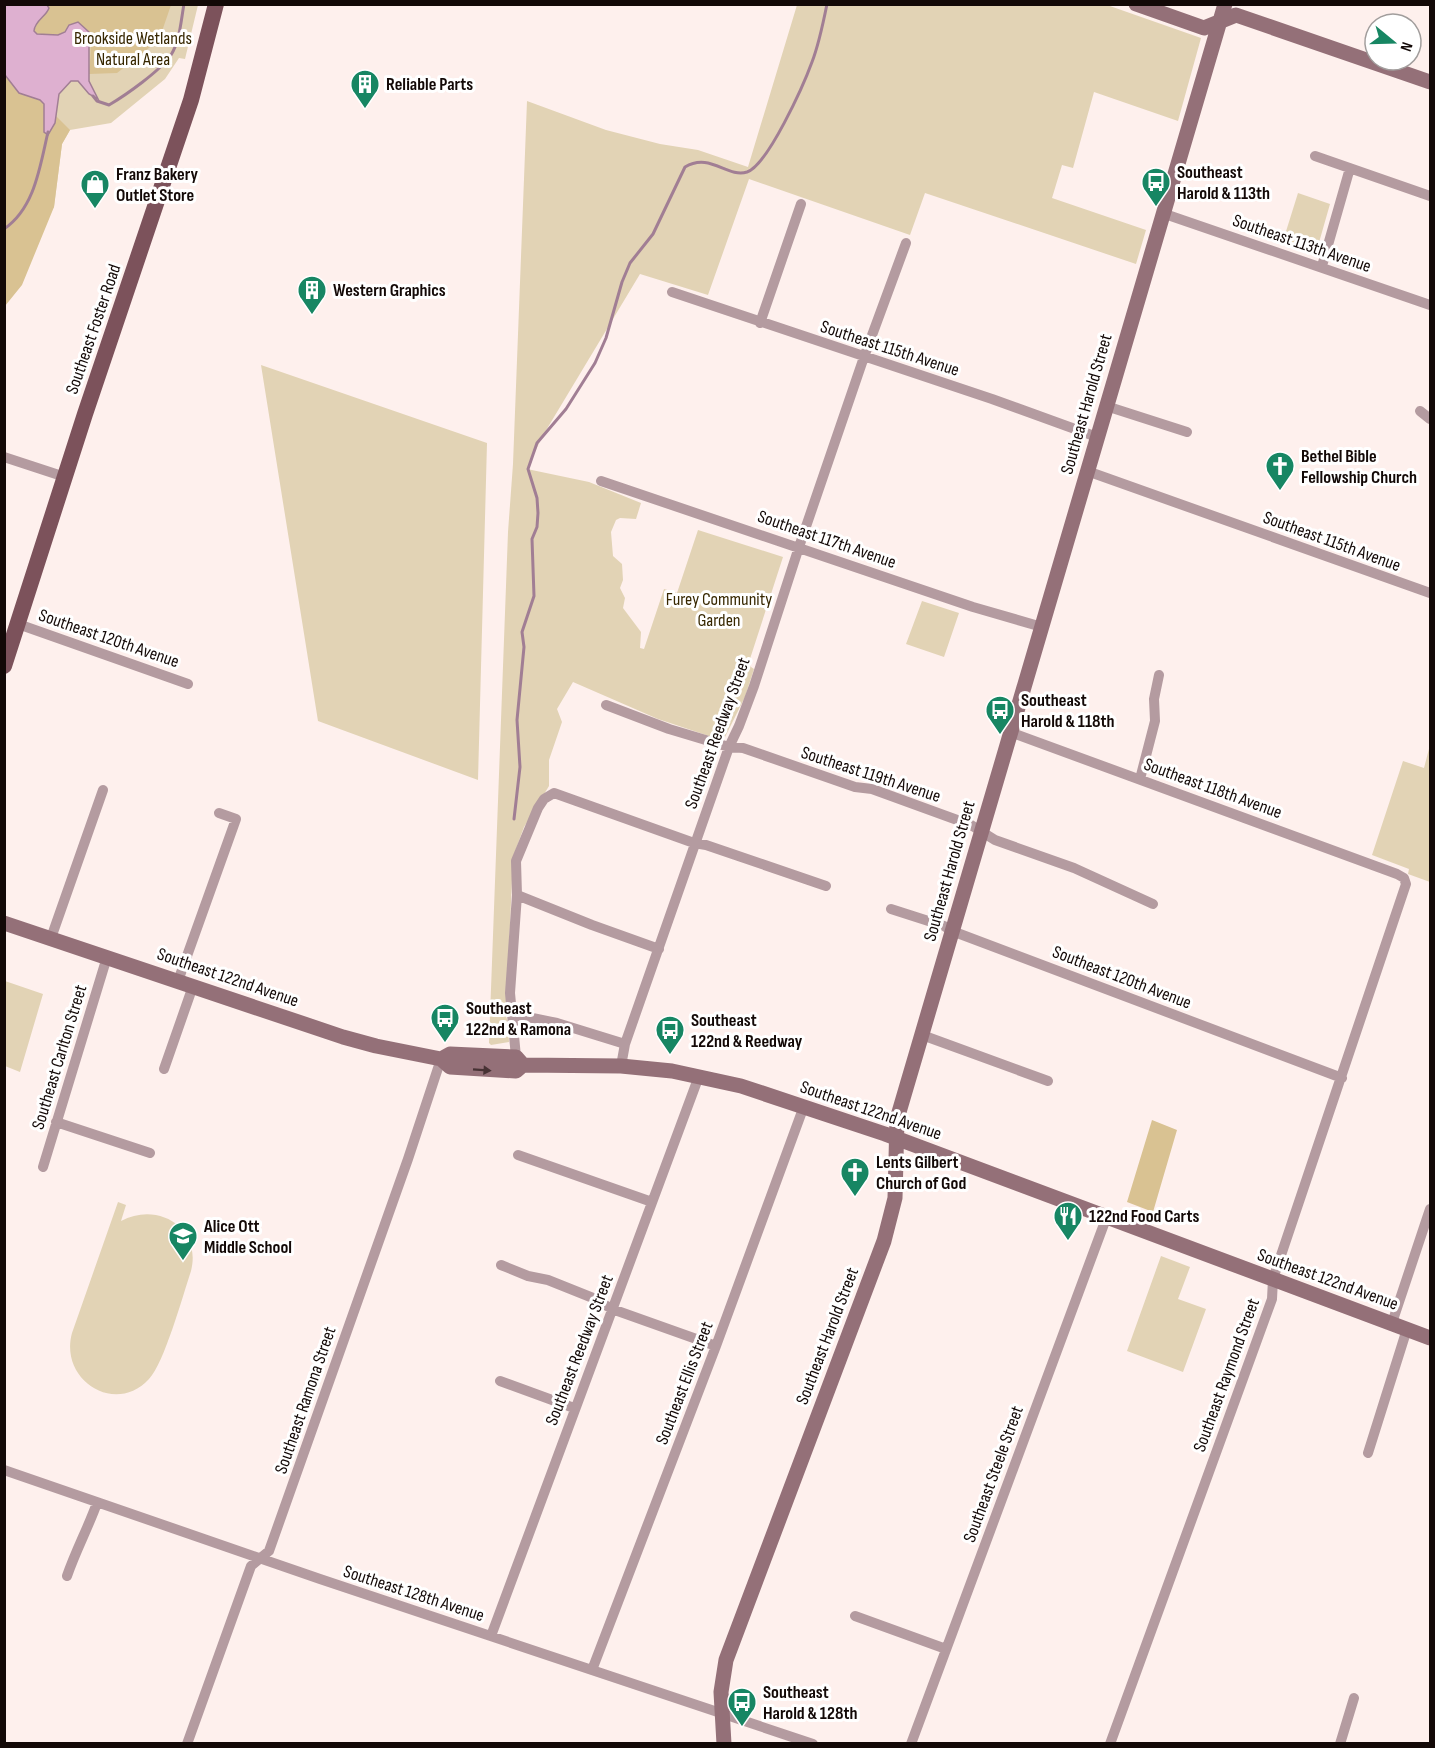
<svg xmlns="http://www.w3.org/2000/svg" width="1435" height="1748" viewBox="0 0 1435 1748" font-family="'Sofia Sans Condensed',sans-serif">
<rect width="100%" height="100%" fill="#fef0ed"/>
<path fill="#e2d3b5" d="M 47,5 L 198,5 L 185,59 L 179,58 L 165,79 L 111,123 L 70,130 L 62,144 L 54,207 L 4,278 L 4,75 L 54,118 L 59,94 L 71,81 L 78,81 L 89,94 L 97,98 L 89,81 L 89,74 Z
M 797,5 L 1107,5 L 1201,38 L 1178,121 L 1094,92 L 1073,168 L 1062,165 L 1052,198 L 1146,230 L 1136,264 L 925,193 L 910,235 L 749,179 L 708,295 L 640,274 L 542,437 L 527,469 L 589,482 L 641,503 L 636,519 L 620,518 L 616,520 L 611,532 L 613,556 L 622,564 L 623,580 L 620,588 L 625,598 L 623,608 L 641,632 L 640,648 L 644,649 L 664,589 L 677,593 L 698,530 L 783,557 L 748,665 L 754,669 L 745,697 L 725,737 L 721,740 L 658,719 L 573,682 L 557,709 L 562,722 L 549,760 L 549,786 L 524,827 L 513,857 L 506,1016 L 508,1022 L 509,1042 L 491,1045 L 489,1043 L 508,532 L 513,464 L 527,101 L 606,130 L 660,144 L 698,150 L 748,167 Z
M 1298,193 L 1330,204 L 1316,253 L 1283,241 Z
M 261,365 L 487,443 L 478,780 L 318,721 Z
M 922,601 L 959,613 L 944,657 L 906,644 Z
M 1430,745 L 1430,882 L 1408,874 L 1409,869 L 1372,855 L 1403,761 L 1424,768 Z
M 5,981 L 43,994 L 20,1072 L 5,1066 Z
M 118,1202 L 126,1205 L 121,1221 C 158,1201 202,1228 191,1271 C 183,1295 164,1364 149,1379 C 115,1416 59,1380 72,1333 Z
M 1161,1256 L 1190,1267 L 1178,1299 L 1206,1309 L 1183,1372 L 1127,1351 Z"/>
<path fill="#d9c292" d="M 47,5 L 171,5 L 159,40 L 117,73 L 89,74 C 90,58 95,33 80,24 L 58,35 L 37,34 L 34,31 L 38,20 L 49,8 Z
M 5,75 L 19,93 L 40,100 L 70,130 L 62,144 L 54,207 L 22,285 L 5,306 Z
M 1152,1120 L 1177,1130 L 1153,1212 L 1127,1202 Z"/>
<path fill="#deb0d0" stroke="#a17e94" stroke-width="1.5" d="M 5,4 L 47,5 L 49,8 C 46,17 35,20 34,31 L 37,34 L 58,35 L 65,32 L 69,25 L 78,22 L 89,32 L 89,81 L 98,99 L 89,94 L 78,81 L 71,81 L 59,94 L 55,123 L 48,135 L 44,132 L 44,104 L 40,100 L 19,93 L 5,75 Z"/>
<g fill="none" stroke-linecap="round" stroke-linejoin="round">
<path stroke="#a17e94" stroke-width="3" d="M 93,96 L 97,101 L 109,105 C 126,95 160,71 171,55 C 180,41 181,20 184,4
M 4,229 C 35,208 40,166 48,132
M 514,819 L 520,767 L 517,720 L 524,647 L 522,632 L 534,596 L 532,539 L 537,527 L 538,513 L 537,498 L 528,469 L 537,443 L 566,409 L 595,363 L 606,338 L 622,282 L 630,263 L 653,234 L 685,167 C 710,152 727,178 747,172 C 768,165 804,84 812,62 C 819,44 823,24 827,4"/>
<path stroke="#b49ba0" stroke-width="10" d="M 1315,156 L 1430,196
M 1162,213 L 1430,305
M 1322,266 L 1350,168
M 672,292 L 992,399 L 1097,437
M 760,323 L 801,204
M 1106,406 L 1187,432
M 1420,411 L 1430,419
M 4,457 L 65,477
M 1087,471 L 1430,593
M 601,481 L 973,607 L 1042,627
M 18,624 L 188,684
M 606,705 L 669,729 L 729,747 L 743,748 L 855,787 L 872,789 L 971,825 L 995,840 L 1074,868 L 1153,904
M 1010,732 L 1397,874 L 1404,878 L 1406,884 L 1273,1279 L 1272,1299 L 1110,1744
M 1140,779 L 1155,721 L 1154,699 L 1159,675
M 517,895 L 592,925 L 659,949
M 891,909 L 944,926 L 952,931 L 1342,1078
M 51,938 L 103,790
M 178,981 L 236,819 L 219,813
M 513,1014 L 557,1023 L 625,1044
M 922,1035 L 1048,1081
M 516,1057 L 510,993 L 517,895 L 516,861 L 538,808 L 544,799 L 554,793 L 694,843 L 706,845 L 826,886
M 621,1066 L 625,1044 L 729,747 L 739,726 L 754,686 L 799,547 L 864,357 L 906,243
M 164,1069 L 193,986
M 56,1122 L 150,1153
M 518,1155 L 652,1202
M 43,1167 L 107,957
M 501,1265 L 528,1276 L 548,1280 L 593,1298 L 612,1309 L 716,1346
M 1392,1323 L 1430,1209
M 500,1381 L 574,1408
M 1368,1453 L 1407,1329
M 4,1470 L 320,1579 L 813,1744
M 67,1576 C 76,1550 88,1528 97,1503
M 855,1616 L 946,1649
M 491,1636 L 699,1076
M 592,1670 L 716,1346 L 804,1106
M 187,1744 L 251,1566 L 269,1551 L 408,1159 L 441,1059
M 911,1744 L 1107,1216
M 1340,1744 L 1354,1698"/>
<path stroke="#947078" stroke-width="15" d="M 1136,4 L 1204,28 L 1236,15 L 1430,82
M 4,923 L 343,1037 L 376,1046 L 441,1059 L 450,1067 L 516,1071 L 523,1065 L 621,1066 L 672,1071 L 741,1086 L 885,1134 L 1430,1338
M 441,1059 L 450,1054 L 516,1057 L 523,1065
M 724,1744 L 721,1692 L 726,1660 L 884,1241 L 895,1198 L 897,1119 L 1225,4"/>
<path stroke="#7c525b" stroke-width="16" d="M 4,666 L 85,414 L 191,100 L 216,4"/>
</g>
<defs><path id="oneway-solid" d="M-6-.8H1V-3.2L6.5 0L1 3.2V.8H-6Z" transform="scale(1.5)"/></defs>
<use fill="#473234" href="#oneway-solid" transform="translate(482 1070) rotate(4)"/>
<defs>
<g id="building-pin" transform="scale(1.5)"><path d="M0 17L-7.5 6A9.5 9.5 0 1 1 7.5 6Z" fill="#178663" stroke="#fff"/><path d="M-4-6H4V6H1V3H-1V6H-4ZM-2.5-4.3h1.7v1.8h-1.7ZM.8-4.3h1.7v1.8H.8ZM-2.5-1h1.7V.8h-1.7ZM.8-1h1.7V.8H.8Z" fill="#fff"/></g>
<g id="bus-pin" transform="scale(1.5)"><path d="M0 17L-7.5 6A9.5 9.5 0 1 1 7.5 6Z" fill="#178663" stroke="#fff"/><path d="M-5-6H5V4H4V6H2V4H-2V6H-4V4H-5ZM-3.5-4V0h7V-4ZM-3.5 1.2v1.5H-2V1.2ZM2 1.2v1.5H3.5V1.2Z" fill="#fff"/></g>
<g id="shop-pin" transform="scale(1.5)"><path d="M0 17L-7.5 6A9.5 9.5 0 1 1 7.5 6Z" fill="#178663" stroke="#fff"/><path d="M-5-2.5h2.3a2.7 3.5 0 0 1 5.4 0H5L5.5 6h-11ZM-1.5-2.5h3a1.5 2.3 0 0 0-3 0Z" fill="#fff"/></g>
<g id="church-pin" transform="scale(1.5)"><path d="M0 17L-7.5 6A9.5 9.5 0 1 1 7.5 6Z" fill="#178663" stroke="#fff"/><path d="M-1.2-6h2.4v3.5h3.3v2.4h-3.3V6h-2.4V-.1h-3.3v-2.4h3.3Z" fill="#fff"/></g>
<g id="restaurant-pin" transform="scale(1.5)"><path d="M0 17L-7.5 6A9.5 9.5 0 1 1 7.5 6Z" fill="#178663" stroke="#fff"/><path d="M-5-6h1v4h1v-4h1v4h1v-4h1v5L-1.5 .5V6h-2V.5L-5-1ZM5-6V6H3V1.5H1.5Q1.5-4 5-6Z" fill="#fff"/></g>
<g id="school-pin" transform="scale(1.5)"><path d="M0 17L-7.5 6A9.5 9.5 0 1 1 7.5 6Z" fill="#178663" stroke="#fff"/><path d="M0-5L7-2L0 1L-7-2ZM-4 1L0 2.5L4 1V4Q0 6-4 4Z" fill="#fff"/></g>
</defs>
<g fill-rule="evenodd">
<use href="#building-pin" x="365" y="84"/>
<use href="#bus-pin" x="1156" y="182"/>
<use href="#shop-pin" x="95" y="184"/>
<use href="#building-pin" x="312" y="290"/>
<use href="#church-pin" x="1280" y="466"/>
<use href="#bus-pin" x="1000" y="710"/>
<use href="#bus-pin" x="445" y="1018"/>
<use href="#bus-pin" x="670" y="1030"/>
<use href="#church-pin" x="855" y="1172"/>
<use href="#restaurant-pin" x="1068" y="1216"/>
<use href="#school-pin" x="183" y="1236"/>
<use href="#bus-pin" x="742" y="1702"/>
</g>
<g text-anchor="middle" stroke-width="6" stroke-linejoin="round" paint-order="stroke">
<g font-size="18" fill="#372700" stroke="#fff">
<text x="133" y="44">Brookside Wetlands<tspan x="133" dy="21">Natural Area</tspan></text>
<text x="719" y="605">Furey Community<tspan x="719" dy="21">Garden</tspan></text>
</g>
<g font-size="18" font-weight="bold" fill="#130907" stroke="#fff" text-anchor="start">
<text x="386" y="90">Reliable Parts</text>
<text x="1177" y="178">Southeast<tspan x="1177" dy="21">Harold &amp; 113th</tspan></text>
<text x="116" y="180">Franz Bakery<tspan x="116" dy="21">Outlet Store</tspan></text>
<text x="333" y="296">Western Graphics</text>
<text x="1301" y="462">Bethel Bible<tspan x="1301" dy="21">Fellowship Church</tspan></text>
<text x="1021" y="706">Southeast<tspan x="1021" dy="21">Harold &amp; 118th</tspan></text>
<text x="466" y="1014">Southeast<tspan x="466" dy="21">122nd &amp; Ramona</tspan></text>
<text x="691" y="1026">Southeast<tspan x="691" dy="21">122nd &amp; Reedway</tspan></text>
<text x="876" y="1168">Lents Gilbert<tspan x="876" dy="21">Church of God</tspan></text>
<text x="1089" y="1222">122nd Food Carts</text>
<text x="204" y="1232">Alice Ott<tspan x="204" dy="21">Middle School</tspan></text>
<text x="763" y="1698">Southeast<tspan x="763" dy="21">Harold &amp; 128th</tspan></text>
</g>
<g font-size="18" fill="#130907" stroke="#fff">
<text transform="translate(1302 243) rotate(19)" y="6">Southeast 113th Avenue</text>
<text transform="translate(93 329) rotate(-71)" y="6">Southeast Foster Road</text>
<text transform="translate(890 348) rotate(18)" y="6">Southeast 115th Avenue</text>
<text transform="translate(1086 404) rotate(-74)" y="6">Southeast Harold Street</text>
<text transform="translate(827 539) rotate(19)" y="6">Southeast 117th Avenue</text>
<text transform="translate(1332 541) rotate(20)" y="6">Southeast 115th Avenue</text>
<text transform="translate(109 638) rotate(19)" y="6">Southeast 120th Avenue</text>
<text transform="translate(717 733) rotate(-70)" y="6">Southeast Reedway Street</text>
<text transform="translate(871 774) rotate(18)" y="6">Southeast 119th Avenue</text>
<text transform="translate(1213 788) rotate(20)" y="6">Southeast 118th Avenue</text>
<text transform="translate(949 871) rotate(-74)" y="6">Southeast Harold Street</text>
<text transform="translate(228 977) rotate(19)" y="6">Southeast 122nd Avenue</text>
<text transform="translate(1122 977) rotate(21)" y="6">Southeast 120th Avenue</text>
<text transform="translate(59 1057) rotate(-73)" y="6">Southeast Carlton Street</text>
<text transform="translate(871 1110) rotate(19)" y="6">Southeast 122nd Avenue</text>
<text transform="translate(1328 1279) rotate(20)" y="6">Southeast 122nd Avenue</text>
<text transform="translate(827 1336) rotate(-69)" y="6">Southeast Harold Street</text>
<text transform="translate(579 1350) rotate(-69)" y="6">Southeast Reedway Street</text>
<text transform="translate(1226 1375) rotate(-70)" y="6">Southeast Raymond Street</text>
<text transform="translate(684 1383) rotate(-69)" y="6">Southeast Ellis Street</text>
<text transform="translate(305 1400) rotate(-71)" y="6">Southeast Ramona Street</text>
<text transform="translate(993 1474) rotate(-70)" y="6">Southeast Steele Street</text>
<text transform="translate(414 1593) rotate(18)" y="6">Southeast 128th Avenue</text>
</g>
</g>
<rect width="1435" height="1748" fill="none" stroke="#130907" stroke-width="12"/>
<g transform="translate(1393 42) rotate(109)"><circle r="28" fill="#ffffff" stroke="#a19d9c" stroke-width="1.5"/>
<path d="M0-4.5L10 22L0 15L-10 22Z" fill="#178663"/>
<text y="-9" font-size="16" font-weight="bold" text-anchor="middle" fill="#130907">N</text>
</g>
</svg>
